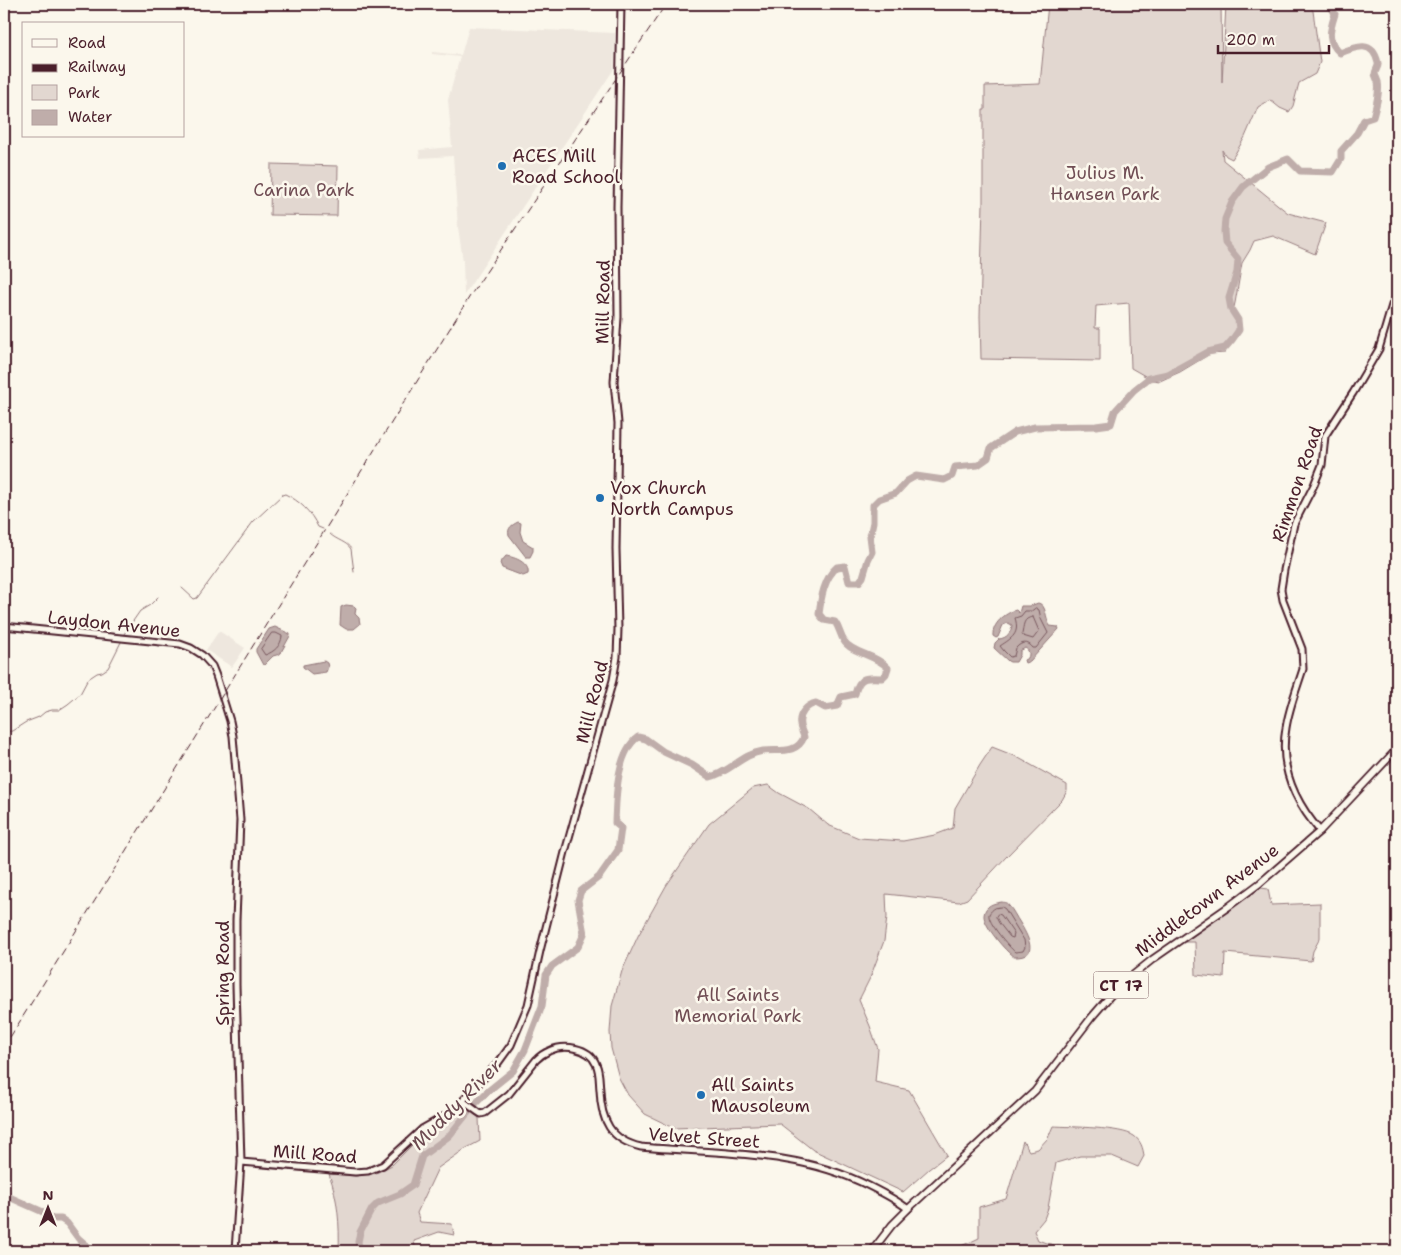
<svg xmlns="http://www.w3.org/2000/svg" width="1401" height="1255" viewBox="0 0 1401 1255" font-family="'Shantell Sans',sans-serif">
<rect width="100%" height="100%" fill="#fbf7ec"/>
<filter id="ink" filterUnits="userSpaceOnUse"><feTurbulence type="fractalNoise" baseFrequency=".02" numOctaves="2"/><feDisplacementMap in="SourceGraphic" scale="10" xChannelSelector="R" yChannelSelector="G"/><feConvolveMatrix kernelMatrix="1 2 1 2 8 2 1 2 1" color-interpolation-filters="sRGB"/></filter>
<g filter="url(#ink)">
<path fill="#eee7de" d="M 469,27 L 615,33 L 614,69 L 464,295 L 463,261 L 458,227 L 453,156 L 420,158 L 419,150 L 452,147 L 448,100 L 460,57 L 432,54 L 432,52 L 461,55 Z
M 219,631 L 245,648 L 232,667 L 206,650 Z"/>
<path fill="#e2d7d0" stroke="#967b7e" d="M 1048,4 L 1221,4 L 1222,83 L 1226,4 L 1309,4 L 1313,11 L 1320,62 L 1315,74 L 1299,83 L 1293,106 L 1289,112 L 1280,108 L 1270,100 L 1258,107 L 1245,137 L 1232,159 L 1226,156 L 1222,150 L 1223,160 L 1288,213 L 1326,223 L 1315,254 L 1273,236 L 1254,241 L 1250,250 L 1242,263 L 1235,303 L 1233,311 L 1239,326 L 1225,353 L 1210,354 L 1180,372 L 1160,381 L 1152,380 L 1131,368 L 1129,303 L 1096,306 L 1095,328 L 1100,328 L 1100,361 L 981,359 L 980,316 L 983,204 L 983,110 L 985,110 L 985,86 L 1040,84 Z
M 271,164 L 338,166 L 337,216 L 270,215 Z
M 992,747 L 1015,756 L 1067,785 L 1067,791 L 1062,800 L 1006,857 L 967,899 L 959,902 L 886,894 L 887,917 L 884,941 L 870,978 L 859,1000 L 870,1026 L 878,1049 L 875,1082 L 909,1090 L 947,1155 L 929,1169 L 903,1192 L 813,1150 L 780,1124 L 674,1128 L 645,1114 L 628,1095 L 619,1078 L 611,1048 L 610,1032 L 612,1006 L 622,971 L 638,936 L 666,886 L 709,824 L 753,788 L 768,785 L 779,793 L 809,809 L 828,825 L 859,838 L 903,841 L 935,835 L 953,828 L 955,808 L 980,765 Z
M 1261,888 L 1268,889 L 1271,905 L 1320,903 L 1320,938 L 1313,951 L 1311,961 L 1225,953 L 1224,978 L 1196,975 L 1195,942 L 1185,942 Z
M 463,1108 L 467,1108 L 479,1118 L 480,1141 L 465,1149 L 438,1168 L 417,1213 L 420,1222 L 452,1224 L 454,1235 L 439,1232 L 414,1241 L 416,1251 L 339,1251 C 340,1225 338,1198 329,1174 L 356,1176 L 376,1173 L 392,1165 L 428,1129 Z
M 1053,1126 C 1071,1127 1121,1127 1134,1136 C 1141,1141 1143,1148 1144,1156 L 1138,1167 L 1112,1156 L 1080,1156 L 1056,1163 L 1048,1208 L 1044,1219 L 1034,1231 L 1038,1240 C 1059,1250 1096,1247 1119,1247 L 1120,1251 L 953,1251 C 960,1245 970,1243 979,1238 L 979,1207 L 1006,1199 L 1023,1141 L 1029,1151 L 1038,1149 L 1048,1138 Z"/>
<path fill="#bfadaa" stroke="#907477" d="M 518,522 L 521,523 L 520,532 L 523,541 L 533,547 L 533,551 L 530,557 L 526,557 L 509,535 C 507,528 512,525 518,522 Z
M 506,556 C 515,557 530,563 528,574 L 523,576 L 502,568 L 500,563 Z
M 1038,603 C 1047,605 1045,618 1050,626 L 1058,627 L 1059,629 L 1030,661 L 1025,663 L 1024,660 L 1028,658 C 1030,654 1029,650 1025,648 L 1020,651 L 1020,655 L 1016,662 L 1010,662 L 1008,661 L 994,648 L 995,643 L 999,639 C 1007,638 1011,633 1012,625 L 1008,623 L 1003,625 L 998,637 L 996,638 L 993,636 C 992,624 1005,613 1016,610 L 1019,613 L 1021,606 L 1030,606 Z
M 346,605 L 354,606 L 356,608 L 355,614 L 359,618 L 360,624 L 354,629 L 346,629 L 340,625 L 341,607 Z
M 275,627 L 290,634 L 290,636 L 280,654 L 273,656 L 264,665 L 263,665 L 256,652 L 256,649 L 269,629 Z
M 324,661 L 327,663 L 328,667 L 326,672 L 312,674 L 303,667 L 303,665 Z
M 1002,902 C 1006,903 1006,902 1009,906 C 1013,910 1016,917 1020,923 C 1027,935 1041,958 1014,957 C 1006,952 983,925 984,915 C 985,905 994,903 1002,902 Z"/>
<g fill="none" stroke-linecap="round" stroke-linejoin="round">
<path stroke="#79585e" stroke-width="1" d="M 1036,608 L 1039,610 L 1041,619 L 1048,633 L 1036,648 L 1033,648 C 1028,641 1021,642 1016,648 L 1014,656 L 1010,657 L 1004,651 L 1000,646 C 1012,638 1020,634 1015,618 L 1021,616 L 1025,611 L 1031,611 Z
M 1033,617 L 1039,631 L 1033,639 L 1023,636 L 1022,634 C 1024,626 1022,618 1033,617 Z
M 272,633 L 276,633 L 282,636 C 281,646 274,652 265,655 L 261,649 Z
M 1002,907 L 1005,909 L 1024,940 L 1025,947 L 1023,951 L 1015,952 C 1009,947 987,922 989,914 C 990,912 993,909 995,908 Z
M 998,914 L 1001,915 L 1014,934 L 1013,938 L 1010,937 L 999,923 L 996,917 Z"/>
<path stroke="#907477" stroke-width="1" d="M 330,534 C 336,540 347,542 351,549 L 354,572
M 182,588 L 194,599 L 197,598 L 253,522 L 282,495 L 285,494 C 300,501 311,512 318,527 L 323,529
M 124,634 L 140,611 L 150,605 L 158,597
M 4,732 L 12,731 L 26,722 L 39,717 L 45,712 L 52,710 L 59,710 L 68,704 L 80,694 L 88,679 L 97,673 L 102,672 L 108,668 L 121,642"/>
<path stroke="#bfadaa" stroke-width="7" d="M 4,1197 L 7,1196 L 43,1212 L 52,1219 L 61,1219 L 67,1223 L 78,1238 L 93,1251
M 360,1251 L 358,1242 L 360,1232 L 372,1209 L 378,1203 L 400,1194 L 413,1185 L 422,1156 L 449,1136 L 474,1105 L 487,1092 L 513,1071 L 525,1050 L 542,1006 L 546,975 L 552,966 L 578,947 L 584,934 L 578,900 L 581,891 L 599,877 L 618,850 L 621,828 L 615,823 C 616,799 616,753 638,737 L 646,739 L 664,752 L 692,765 L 710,777 C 729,773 742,754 763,751 C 778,749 797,755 804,737 C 803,733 800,728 800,725 C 798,714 807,705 816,703 L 825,708 L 837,706 L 841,697 L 855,694 C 859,676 866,677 882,678 L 886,674 L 888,668 C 877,655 851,653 844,641 C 840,635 840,629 835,622 L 824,620 L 819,614 C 821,598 824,578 837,567 L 845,566 L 849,582 L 859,582 L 863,577 L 868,560 L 872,552 L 870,536 L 873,522 L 873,505 L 879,499 L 896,493 L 907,481 L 916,476 L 944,480 L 952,476 L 955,467 L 978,465 L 988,458 L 991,448 L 1015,432 L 1035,427 L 1096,426 L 1111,424 L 1115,411 L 1134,390 L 1149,378 L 1168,374 L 1208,352 L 1225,348 L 1232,340 L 1239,330 L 1238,320 L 1231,309 L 1229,298 L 1237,272 L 1238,259 L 1225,243 L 1224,231 L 1225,219 L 1232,202 L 1243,187 L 1268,167 L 1288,159 L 1300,171 L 1333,172 L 1341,159 L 1341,151 L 1357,133 L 1364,120 L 1373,117 C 1376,106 1380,93 1378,82 C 1378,81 1375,75 1375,74 C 1375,70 1379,67 1378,63 C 1373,40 1357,46 1340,53 C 1326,40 1330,30 1335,14 L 1330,4"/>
<g stroke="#4a1f2b" stroke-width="9">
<path id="secondary" d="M 4,626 L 180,644 L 191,648 L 202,655 L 212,666 L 216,676 L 230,721 L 233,736 L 240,820 L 236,920 L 236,985 L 241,1162 L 235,1251
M 1320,831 C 1295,802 1279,767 1286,728 C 1289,708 1297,688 1303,669 L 1302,649 L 1283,600 L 1281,589 L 1284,570 L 1294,524 L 1314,485 L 1322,465 L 1325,436 L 1353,393 L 1379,349 L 1392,305 L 1397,296
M 463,1101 L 478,1112 L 481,1114 L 485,1113 L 509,1094 L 536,1060 C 540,1056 544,1053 549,1051 C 564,1044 589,1047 596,1064 C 600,1072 599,1082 600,1090 C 601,1120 610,1140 641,1147 C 719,1154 798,1150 869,1186 C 883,1193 897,1200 908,1209
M 241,1162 L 355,1172 L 368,1171 L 383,1165 L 422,1129 L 452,1112 L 498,1063 L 511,1045 L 528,1005 L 540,951 L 565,852 L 613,680 L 617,657 L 618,629 L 616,549 L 618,423 L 614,382 L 618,317 L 617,207 L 621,4"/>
</g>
<g stroke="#4a1f2b" stroke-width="9">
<path id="primary" d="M 872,1251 L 892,1225 L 908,1209 L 1035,1091 L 1091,1018 L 1110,996 L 1128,979 L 1153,959 L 1228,907 L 1260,883 L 1320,831 L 1397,749"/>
</g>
<use href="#secondary" stroke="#fbf7ec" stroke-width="5"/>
<use href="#primary" stroke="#fbf7ec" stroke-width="5.5"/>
<path stroke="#4a1f2b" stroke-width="1" stroke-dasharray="8 4" stroke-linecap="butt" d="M 4,1047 L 470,296 L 666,4"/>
</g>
</g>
<g fill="#1f6fb2" stroke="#fbf7ec" stroke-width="2">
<circle cx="502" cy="166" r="5"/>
<circle cx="600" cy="498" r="5"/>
<circle cx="701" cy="1095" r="5"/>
</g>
<g text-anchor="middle" stroke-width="5" stroke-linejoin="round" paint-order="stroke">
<rect fill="#fbf7ec" stroke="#7f6065" stroke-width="1" x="1093.5" y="971.5" width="55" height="27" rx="4"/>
<g font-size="16" font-weight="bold" fill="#4a1f2b">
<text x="1121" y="991">CT 17</text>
</g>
<g font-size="18" fill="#4a1f2b" stroke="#fbf7ec" text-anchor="start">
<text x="512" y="162">ACES Mill<tspan x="512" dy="21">Road School</tspan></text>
<text x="610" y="494">Vox Church<tspan x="610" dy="21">North Campus</tspan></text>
<text x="711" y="1091">All Saints<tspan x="711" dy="21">Mausoleum</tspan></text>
</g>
<g font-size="18" fill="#704d54" stroke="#fbf7ec">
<text x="1105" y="179">Julius M.<tspan x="1105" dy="21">Hansen Park</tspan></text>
<text x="304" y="196">Carina Park</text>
<text x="738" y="1001">All Saints<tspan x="738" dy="21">Memorial Park</tspan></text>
</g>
<g font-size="18" fill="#4a1f2b" stroke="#fbf7ec">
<text transform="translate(603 302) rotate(-89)" y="6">Mill Road</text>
<text transform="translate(1297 484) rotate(-71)" y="6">Rimmon Road</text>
<text transform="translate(114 624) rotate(6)" y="6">Laydon Avenue</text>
<text transform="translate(592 702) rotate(-76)" y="6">Mill Road</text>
<text transform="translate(1207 900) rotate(-37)" y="6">Middletown Avenue</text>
<text transform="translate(223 973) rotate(-90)" y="6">Spring Road</text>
<text transform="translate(704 1138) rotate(4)" y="6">Velvet Street</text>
<text transform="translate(315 1154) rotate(4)" y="6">Mill Road</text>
</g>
<g font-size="19" font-style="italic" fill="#6d4a51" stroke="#fbf7ec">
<text transform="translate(456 1104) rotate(-45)" y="7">Muddy River</text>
</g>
</g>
<rect width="1401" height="1255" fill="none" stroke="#fbf7ec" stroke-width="20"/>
<rect x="10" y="10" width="1381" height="1235" fill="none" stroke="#4a1f2b" stroke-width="2" filter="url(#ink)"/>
<rect x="22" y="22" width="162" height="115" fill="#fbf7ec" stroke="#b4a19f"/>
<rect x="32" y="39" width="25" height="8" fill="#fbf7ec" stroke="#b4a19f"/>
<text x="68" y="48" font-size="15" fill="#4a1f2b">Road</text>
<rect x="32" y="64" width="25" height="8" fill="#4a1f2b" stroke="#b4a19f"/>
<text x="68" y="72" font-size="15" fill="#4a1f2b">Railway</text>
<rect x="32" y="85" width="25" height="15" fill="#e2d7d0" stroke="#b4a19f"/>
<text x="68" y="98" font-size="15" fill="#4a1f2b">Park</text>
<rect x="32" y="110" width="25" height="15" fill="#bfadaa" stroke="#b4a19f"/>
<text x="68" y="122" font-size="15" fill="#4a1f2b">Water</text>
<g transform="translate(48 1208)" stroke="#fbf7ec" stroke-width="4" paint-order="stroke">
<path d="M0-4L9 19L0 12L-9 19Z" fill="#4a1f2b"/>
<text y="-8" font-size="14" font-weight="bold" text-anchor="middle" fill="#4a1f2b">N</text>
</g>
<path d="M1218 45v8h111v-8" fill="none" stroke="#4a1f2b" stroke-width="2.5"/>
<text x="1226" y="45" font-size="15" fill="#4a1f2b" stroke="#fbf7ec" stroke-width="4" paint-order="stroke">200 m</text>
</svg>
